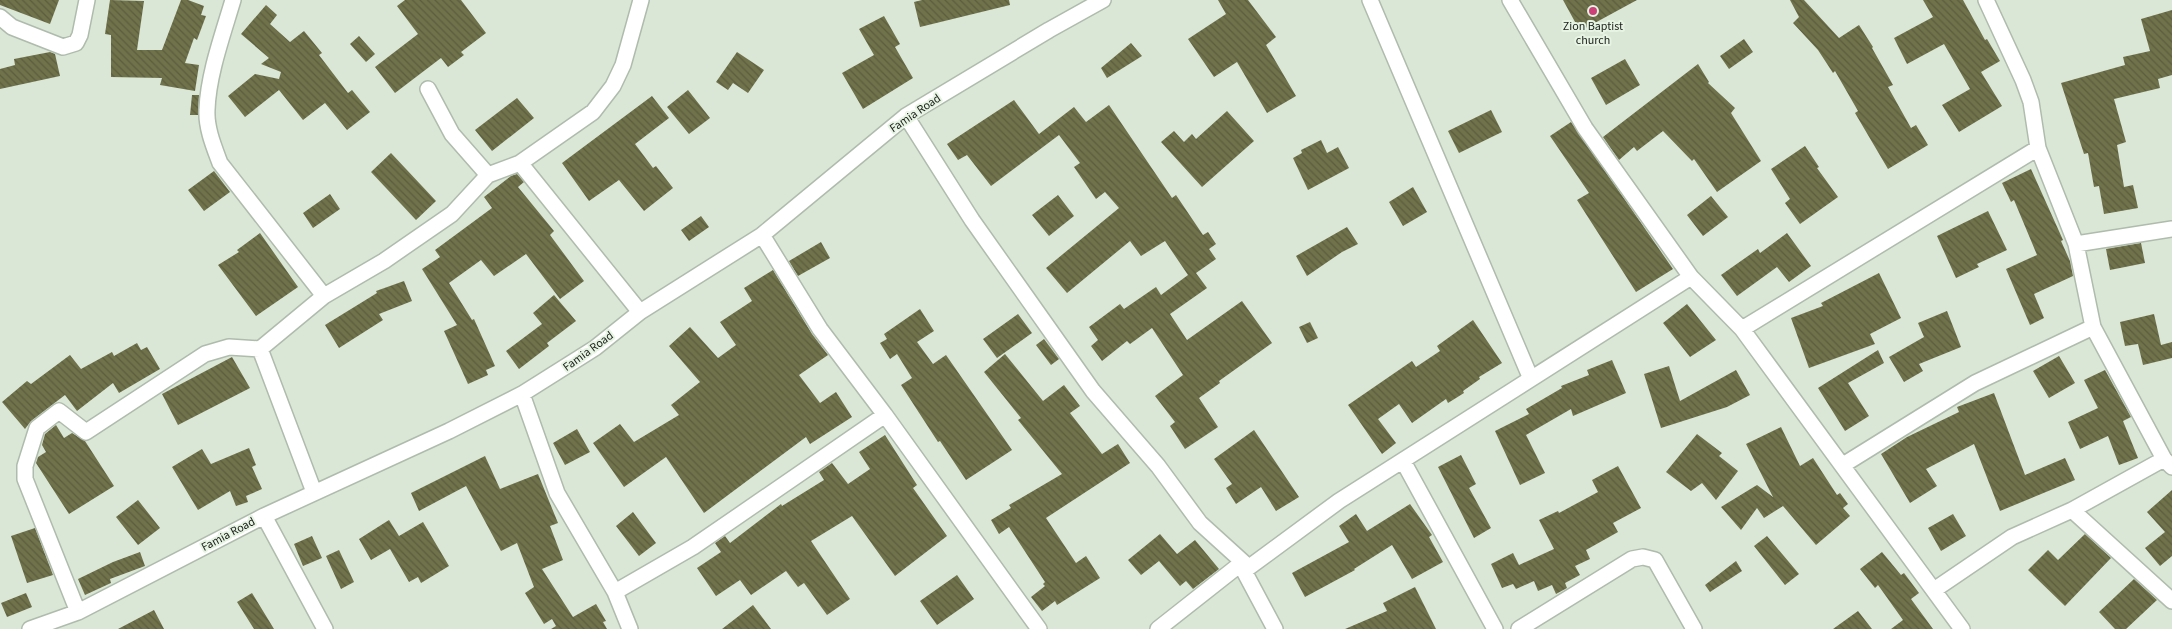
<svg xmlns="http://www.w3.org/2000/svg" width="2172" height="629" viewBox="0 0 2172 629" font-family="'Source Sans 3',sans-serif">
<defs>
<pattern id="building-back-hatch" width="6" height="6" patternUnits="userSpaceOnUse" patternTransform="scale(1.25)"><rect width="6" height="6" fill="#70724b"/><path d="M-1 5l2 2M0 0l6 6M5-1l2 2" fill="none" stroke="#5b5d3e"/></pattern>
</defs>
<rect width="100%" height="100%" fill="#dae7d6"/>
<path fill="url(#building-back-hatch)" d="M 0,0 L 59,0 L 50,24 L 0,5 Z
M 110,0 L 144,1 L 137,50 L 162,50 L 181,0 L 188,0 L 204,6 L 201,15 L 206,16 L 197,40 L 194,38 L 185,63 L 199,65 L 195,91 L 160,85 L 162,78 L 111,77 L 111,35 L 105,34 Z
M 405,0 L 461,0 L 486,33 L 461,52 L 464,55 L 448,67 L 441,58 L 395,93 L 375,67 L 418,34 L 397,6 Z
M 922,0 L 1009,0 L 1010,5 L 920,27 L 914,2 Z
M 1218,0 L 1248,0 L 1276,37 L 1266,45 L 1296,96 L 1267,113 L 1237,62 L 1214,77 L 1188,39 L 1226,14 Z
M 1563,0 L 1637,0 L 1580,31 Z
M 1790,0 L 1804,0 L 1839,38 L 1859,25 L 1873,47 L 1872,48 L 1893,85 L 1888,87 L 1911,128 L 1916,125 L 1928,145 L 1888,169 L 1855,113 L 1858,111 L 1835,71 L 1833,73 L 1818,50 L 1793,23 L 1799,17 Z
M 1923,0 L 1963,0 L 1985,40 L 1987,39 L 2000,61 L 1981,72 L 2002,106 L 1959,132 L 1942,105 L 1970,89 L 1944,44 L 1907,64 L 1894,38 L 1933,17 Z
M 266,5 L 277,15 L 270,24 L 290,42 L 304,31 L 322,53 L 319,55 L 348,93 L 352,90 L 370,112 L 347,130 L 325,103 L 303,120 L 279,90 L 245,117 L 228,96 L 255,74 L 279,79 L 281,72 L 261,64 L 269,58 L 241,34 Z
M 2172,10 L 2172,75 L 2158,79 L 2160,88 L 2114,99 L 2126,142 L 2117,145 L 2124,187 L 2133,185 L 2138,208 L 2104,214 L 2099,186 L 2094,187 L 2088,153 L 2084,154 L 2061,83 L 2125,65 L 2123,57 L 2150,51 L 2141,19 Z
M 884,16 L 900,44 L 895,47 L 913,78 L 863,109 L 842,73 L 874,55 L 859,29 Z
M 359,36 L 375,54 L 366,62 L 350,44 Z
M 1744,39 L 1753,52 L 1729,69 L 1720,56 Z
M 1131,43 L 1142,56 L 1107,78 L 1101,68 Z
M 50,52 L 55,54 L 60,76 L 0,89 L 0,69 L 15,65 L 14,59 Z
M 737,52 L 764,70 L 748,93 L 733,83 L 728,90 L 716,82 Z
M 1625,59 L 1640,85 L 1606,105 L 1591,78 Z
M 1698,64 L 1709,82 L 1708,83 L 1735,108 L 1731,113 L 1761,161 L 1717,192 L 1694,159 L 1692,161 L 1663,131 L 1637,151 L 1634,147 L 1619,160 L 1603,137 Z
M 688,90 L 710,118 L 689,134 L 667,107 Z
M 192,95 L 199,95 L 198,115 L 190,115 Z
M 652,96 L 669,118 L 635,144 L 653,168 L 656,166 L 673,188 L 644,211 L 619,180 L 589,201 L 562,163 Z
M 517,98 L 534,118 L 492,151 L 475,130 Z
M 1014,100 L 1039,134 L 1074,107 L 1086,122 L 1109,105 L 1172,198 L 1176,195 L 1203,235 L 1208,232 L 1216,244 L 1209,249 L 1216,259 L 1196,273 L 1207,288 L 1170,314 L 1187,340 L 1242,301 L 1272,343 L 1219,381 L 1220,383 L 1199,398 L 1218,427 L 1185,449 L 1170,426 L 1175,422 L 1155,396 L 1183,375 L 1152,328 L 1130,344 L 1127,341 L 1102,361 L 1091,346 L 1098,340 L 1089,327 L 1120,304 L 1124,309 L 1156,287 L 1161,295 L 1188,275 L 1165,241 L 1141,256 L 1130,241 L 1067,293 L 1046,268 L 1119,208 L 1105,192 L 1096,199 L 1074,167 L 1080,163 L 1059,135 L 991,186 L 967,155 L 958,160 L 947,144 Z
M 1491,110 L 1502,132 L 1459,153 L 1448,131 Z
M 1227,111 L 1254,141 L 1202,187 L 1161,142 L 1174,131 L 1184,142 L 1192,134 L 1196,139 Z
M 1571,122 L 1673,269 L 1636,292 L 1577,200 L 1589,193 L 1550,136 Z
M 1321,140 L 1327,153 L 1338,147 L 1349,168 L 1308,190 L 1293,158 L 1302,153 L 1301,150 Z
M 1805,146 L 1819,167 L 1817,168 L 1838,197 L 1800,224 L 1785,203 L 1790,199 L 1771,169 Z
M 391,153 L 436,201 L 416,220 L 371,172 Z
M 2031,169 L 2063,240 L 2061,241 L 2070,261 L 2073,276 L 2034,294 L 2044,318 L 2030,325 L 2006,269 L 2037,255 L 2014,200 L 2011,202 L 2002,183 Z
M 214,171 L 230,192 L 204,211 L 188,190 Z
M 517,174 L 524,182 L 518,187 L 554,231 L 550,235 L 584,281 L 560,299 L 526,254 L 494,276 L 481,260 L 449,283 L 472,320 L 474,319 L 495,366 L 486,370 L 488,375 L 468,384 L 444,331 L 457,325 L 422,269 L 440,257 L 435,250 L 492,208 L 484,197 L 511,176 Z
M 1413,187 L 1427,212 L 1403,226 L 1389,202 Z
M 330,194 L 340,209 L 313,228 L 303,213 Z
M 1058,195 L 1074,216 L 1049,236 L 1032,215 Z
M 1711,196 L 1728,217 L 1703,236 L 1687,215 Z
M 1988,211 L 2007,250 L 1977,264 L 1979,267 L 1956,278 L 1937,236 Z
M 701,216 L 709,227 L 689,241 L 681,230 Z
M 1347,227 L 1358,244 L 1342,252 L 1307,276 L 1296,256 Z
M 260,233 L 298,287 L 256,316 L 218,265 L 239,252 L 237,250 Z
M 1787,233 L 1811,266 L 1789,282 L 1777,267 L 1737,296 L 1721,275 L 1758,249 L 1760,253 Z
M 821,242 L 830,258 L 798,276 L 789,261 Z
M 2141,243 L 2145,263 L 2110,270 L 2106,249 Z
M 773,270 L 812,334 L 828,355 L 799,375 L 820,403 L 836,392 L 852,417 L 810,444 L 806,437 L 704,513 L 666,457 L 624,487 L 593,443 L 620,424 L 634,442 L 679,415 L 671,405 L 700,382 L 669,346 L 690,327 L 718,358 L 736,345 L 720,322 L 752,301 L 744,288 Z
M 1879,273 L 1901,318 L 1870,334 L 1875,344 L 1809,368 L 1791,318 L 1823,306 L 1821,303 Z
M 404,281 L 412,301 L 379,314 L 383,320 L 339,348 L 325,325 L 377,293 L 376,291 Z
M 554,295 L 576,321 L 547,343 L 549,346 L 519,369 L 506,351 L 542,324 L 533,313 Z
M 1687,304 L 1716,340 L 1690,357 L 1663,323 Z
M 920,309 L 934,331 L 917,342 L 933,364 L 946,355 L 1012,450 L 966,480 L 940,441 L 938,442 L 901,385 L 912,378 L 897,354 L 890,359 L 880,343 L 887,339 L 884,334 Z
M 1947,311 L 1961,347 L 1919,364 L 1923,371 L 1904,382 L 1889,357 L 1924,337 L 1918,323 Z
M 1018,314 L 1032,333 L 997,358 L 983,339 Z
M 2154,314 L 2161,345 L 2172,342 L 2172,358 L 2143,365 L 2138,344 L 2125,346 L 2120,322 Z
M 1473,320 L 1502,363 L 1479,377 L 1480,379 L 1463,391 L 1464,393 L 1448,403 L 1446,399 L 1412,423 L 1399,404 L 1378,419 L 1396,443 L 1382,454 L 1348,405 L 1412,361 L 1416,367 L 1440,351 L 1437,346 Z
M 1310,322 L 1318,338 L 1307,343 L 1299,327 Z
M 1044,339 L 1059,359 L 1051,365 L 1036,345 Z
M 137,343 L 141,350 L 147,347 L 160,369 L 119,393 L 113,383 L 77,411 L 65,395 L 31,421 L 25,429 L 2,402 L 27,381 L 31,384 L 70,355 L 81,369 L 112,352 L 114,356 Z
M 1878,350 L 1884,363 L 1848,383 L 1869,416 L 1845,431 L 1818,388 Z
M 1005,354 L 1043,401 L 1064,385 L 1080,406 L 1070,413 L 1102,454 L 1118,444 L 1130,463 L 1046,518 L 1076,563 L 1086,556 L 1100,578 L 1057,605 L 1055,601 L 1042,611 L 1031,597 L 1045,586 L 1043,584 L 1045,582 L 1009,527 L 999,534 L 991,520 L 1011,508 L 1009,505 L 1062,474 L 1018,420 L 1021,418 L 984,372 Z
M 2059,356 L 2075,383 L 2049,398 L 2033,371 Z
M 232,357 L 250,388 L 178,425 L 162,394 Z
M 1612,360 L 1626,393 L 1573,416 L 1571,409 L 1526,435 L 1545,473 L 1520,485 L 1495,431 L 1529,414 L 1526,409 L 1562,388 L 1561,386 L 1589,375 L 1587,370 Z
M 1669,366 L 1680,401 L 1736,370 L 1750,395 L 1727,407 L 1661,428 L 1644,374 Z
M 2105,370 L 2131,417 L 2123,421 L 2138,458 L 2119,465 L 2108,436 L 2080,449 L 2068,422 L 2098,408 L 2084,380 Z
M 1994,393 L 2025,475 L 2065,458 L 2075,480 L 2000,511 L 1974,444 L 1926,469 L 1937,486 L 1910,503 L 1881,454 L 1907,437 L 1959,412 L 1957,407 Z
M 56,425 L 64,438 L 72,433 L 85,441 L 114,486 L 69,514 L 36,463 L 38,457 L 46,452 L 42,445 L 45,434 Z
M 1781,427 L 1800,466 L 1813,458 L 1837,495 L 1840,493 L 1848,504 L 1843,508 L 1850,516 L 1816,545 L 1783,506 L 1764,518 L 1757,508 L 1741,530 L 1721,507 L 1757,485 L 1773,497 L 1746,444 Z
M 577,429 L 590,452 L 565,465 L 553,443 Z
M 1254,430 L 1299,497 L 1276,511 L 1261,487 L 1236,504 L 1226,488 L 1232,484 L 1214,459 Z
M 1697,434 L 1722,453 L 1719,456 L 1738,471 L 1716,500 L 1702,483 L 1691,491 L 1666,472 Z
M 885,435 L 917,485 L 913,488 L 947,536 L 895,576 L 852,516 L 811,541 L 850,599 L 827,615 L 804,583 L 798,587 L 786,571 L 751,595 L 740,580 L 716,596 L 697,568 L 721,552 L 715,543 L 725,536 L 730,543 L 781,504 L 782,506 L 824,480 L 819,472 L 832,463 L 848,484 L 870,469 L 859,452 Z
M 249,448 L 256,465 L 252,467 L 262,489 L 246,496 L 248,502 L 236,506 L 230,491 L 198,510 L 172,467 L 202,449 L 211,464 Z
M 1461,455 L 1476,484 L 1469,488 L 1491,528 L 1474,538 L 1438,467 Z
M 485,456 L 500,489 L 538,474 L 558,523 L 550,526 L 563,560 L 542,569 L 573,617 L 596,604 L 606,621 L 603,622 L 607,629 L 551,629 L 556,626 L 552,619 L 544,624 L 525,593 L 534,587 L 517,543 L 501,551 L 466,486 L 419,511 L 411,493 Z
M 1618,466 L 1641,508 L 1613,523 L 1618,532 L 1586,550 L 1590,559 L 1575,566 L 1580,575 L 1565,583 L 1567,588 L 1556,594 L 1552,585 L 1538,591 L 1534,581 L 1516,589 L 1513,584 L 1502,588 L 1491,564 L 1513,553 L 1519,565 L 1554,549 L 1539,520 L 1558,511 L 1559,513 L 1598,492 L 1592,480 Z
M 2172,490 L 2172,556 L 2160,566 L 2145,548 L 2165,532 L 2147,512 Z
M 138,500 L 160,528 L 138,545 L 116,517 Z
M 1410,504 L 1432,535 L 1429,537 L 1443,562 L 1412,579 L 1392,545 L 1354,569 L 1355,570 L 1305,597 L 1292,573 L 1349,542 L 1339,526 L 1356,514 L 1367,531 Z
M 633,512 L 656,543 L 639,556 L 616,526 Z
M 1953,514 L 1966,536 L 1941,551 L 1928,528 Z
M 389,520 L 399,536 L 423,522 L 449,566 L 421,583 L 418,577 L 409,582 L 390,549 L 371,560 L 359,539 Z
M 35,528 L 53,575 L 27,583 L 11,536 Z
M 1160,534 L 1177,554 L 1195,540 L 1219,569 L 1193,589 L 1186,581 L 1180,586 L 1159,561 L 1141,575 L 1128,560 Z
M 2085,534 L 2111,558 L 2065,606 L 2028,570 L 2048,550 L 2058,560 Z
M 312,536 L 322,558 L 303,566 L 294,544 Z
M 1767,536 L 1799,574 L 1785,585 L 1754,546 Z
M 339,550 L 354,582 L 341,589 L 326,556 Z
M 140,552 L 145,566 L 110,579 L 111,583 L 85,595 L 78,579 L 113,562 Z
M 1882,552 L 1901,575 L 1904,573 L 1919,593 L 1911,599 L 1933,629 L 1891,629 L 1903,620 L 1878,585 L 1875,588 L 1860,569 Z
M 1736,561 L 1742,571 L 1710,592 L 1705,585 Z
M 957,575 L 974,599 L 937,625 L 920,601 Z
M 2134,579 L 2157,600 L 2126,629 L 2115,629 L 2099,612 Z
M 1415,587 L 1436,629 L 1345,629 L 1387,611 L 1383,603 Z
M 26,593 L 32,607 L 7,617 L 1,603 Z
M 252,593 L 274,629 L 254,629 L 237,602 Z
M 753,605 L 771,629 L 722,629 Z
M 154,610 L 164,629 L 118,629 Z
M 1858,611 L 1872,629 L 1833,629 Z"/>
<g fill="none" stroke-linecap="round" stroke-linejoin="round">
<g stroke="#afbbac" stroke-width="18">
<path id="minor" d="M 233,0 C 223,34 208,75 207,110 C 206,128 214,147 220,163 L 324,296
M 1370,0 L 1531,379
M 1510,0 L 1585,128 L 1691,277 L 1742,329 L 1962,629
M 1986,0 L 2023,80 L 2031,102 L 2038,148 L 2076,244 L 2093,327 L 2164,459 L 2172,467
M 0,17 L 12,27 L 63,47 L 76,43 L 80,35 L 87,0
M 428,89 L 452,134 L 488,175
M 906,116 L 972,220 L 1093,391 L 1158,466 L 1200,523 L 1243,562
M 520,163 L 640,312
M 762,235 L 820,329 L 885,415 L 1039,629
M 2076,244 L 2172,229
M 1742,329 L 2038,148
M 260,349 L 314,492
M 522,394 L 557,493 L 615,592 L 630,629
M 1403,461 L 1495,629
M 1843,465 L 1975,383 L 2093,327
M 2072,510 L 2172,601
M 264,516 L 325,629
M 1244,571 L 1275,629
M 1934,590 L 2012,537 L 2072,510 L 2164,459
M 615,592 L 693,547 L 885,415
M 78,612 L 25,479 L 25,466 L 37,428 L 59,411 L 86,432 L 205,354 L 229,347 L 260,349 L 324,296 L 384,261 L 452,214 L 488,175 L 520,163 L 593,112 L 613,86 L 623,65 L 641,0
M 30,629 L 78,612 L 264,516 L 449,431 L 522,394 L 595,348 L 640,312 L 762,235 L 906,116 L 1049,30 L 1103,0
M 1158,629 L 1243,562 L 1244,571 L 1339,501 L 1691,277
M 1519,629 L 1632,559 L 1643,557 L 1655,560 L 1694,629"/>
</g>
<use href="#minor" stroke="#fff" stroke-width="15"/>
</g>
<circle fill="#cb4178" stroke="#e7f4e3" stroke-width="2" cx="1593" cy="11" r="5"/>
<g text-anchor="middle" stroke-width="4" stroke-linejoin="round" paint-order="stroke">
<g font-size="12" fill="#1a1e19" stroke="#e7f4e3">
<text x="1593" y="30">Zion Baptist<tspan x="1593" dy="14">church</tspan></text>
</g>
<g font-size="12" fill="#1a1e19" stroke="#e7f4e3">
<text transform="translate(915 113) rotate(-34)" y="4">Famia Road</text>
<text transform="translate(588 351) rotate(-36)" y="4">Famia Road</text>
<text transform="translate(228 534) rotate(-28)" y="4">Famia Road</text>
</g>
</g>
</svg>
